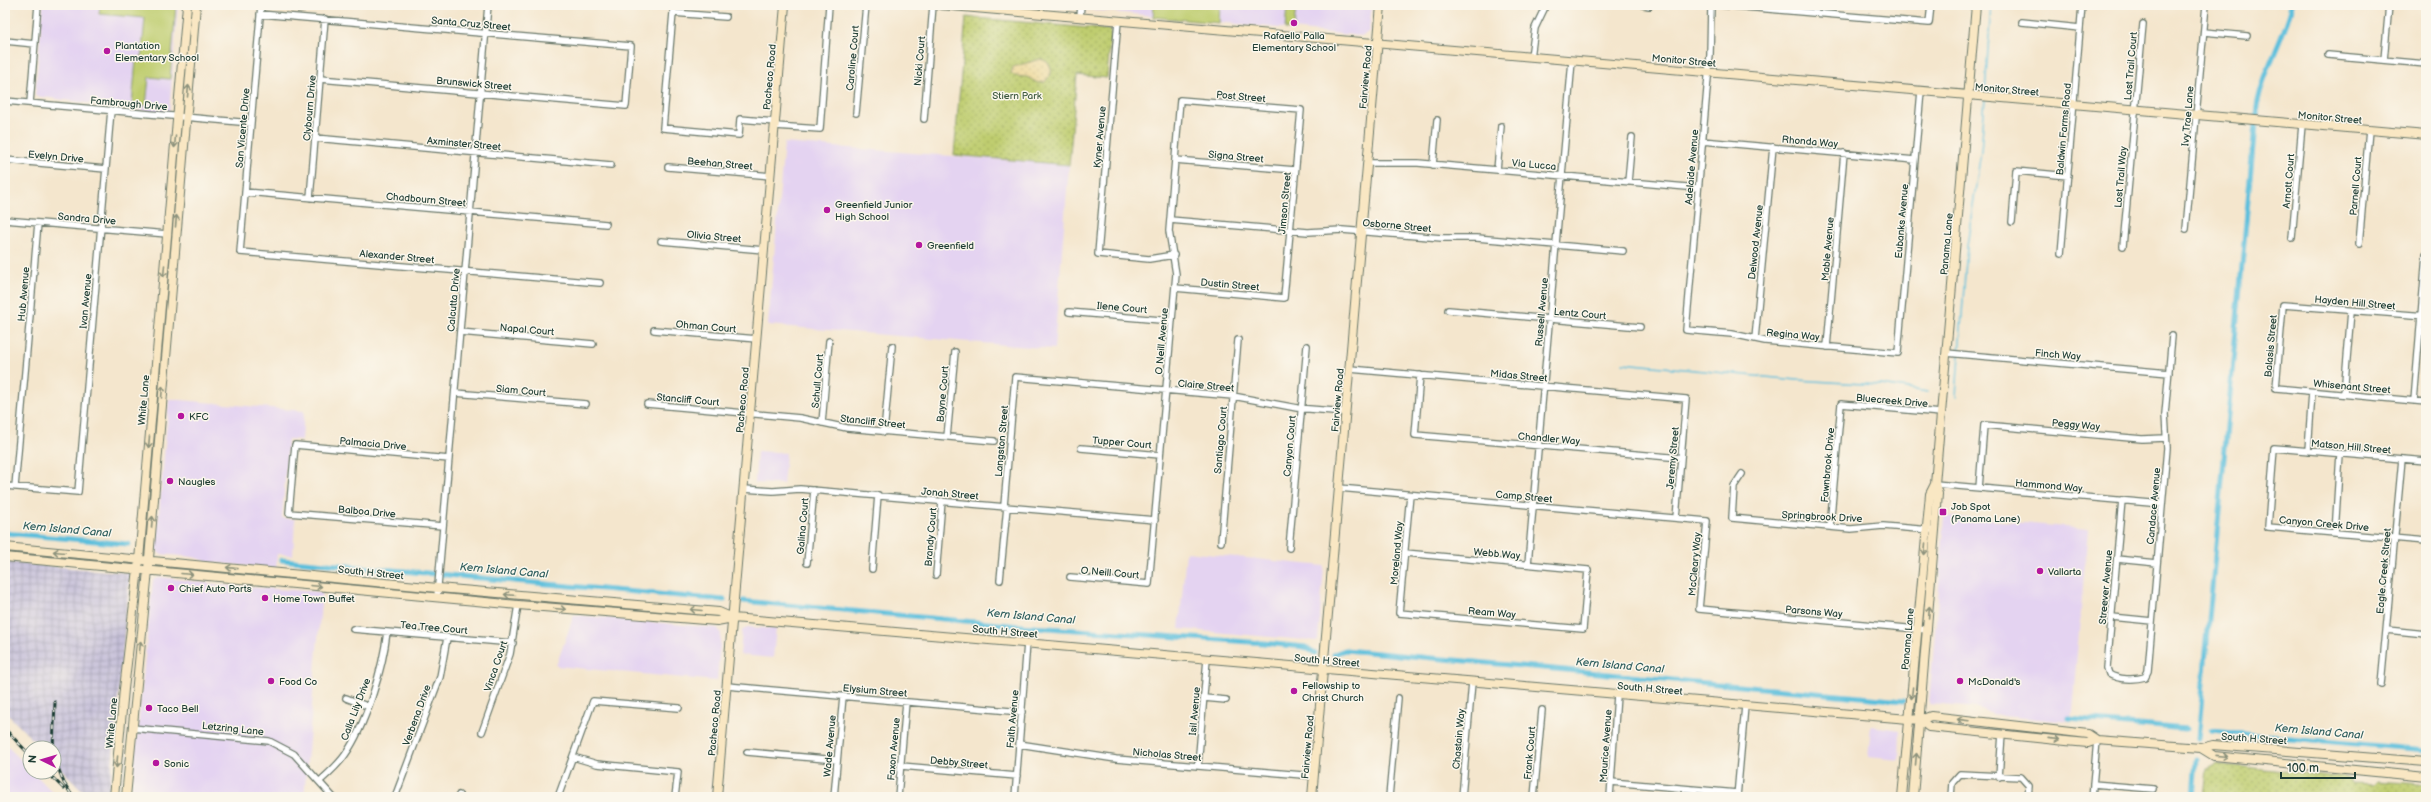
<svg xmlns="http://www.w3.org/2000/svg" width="2431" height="802" viewBox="0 0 2431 802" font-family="'Balsamiq Sans',sans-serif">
<defs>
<pattern id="industrial-grid" width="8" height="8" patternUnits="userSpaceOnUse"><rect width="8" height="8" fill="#c6c0d9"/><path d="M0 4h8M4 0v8" fill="none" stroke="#a09db1"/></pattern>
<pattern id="grass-dots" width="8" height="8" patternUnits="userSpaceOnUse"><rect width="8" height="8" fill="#bfcd6f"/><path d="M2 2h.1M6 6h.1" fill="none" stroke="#9ba85c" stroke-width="1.8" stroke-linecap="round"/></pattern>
<pattern id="sand-dots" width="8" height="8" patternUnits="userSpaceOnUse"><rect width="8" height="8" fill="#eeda9e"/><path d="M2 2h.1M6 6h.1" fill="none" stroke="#ccbc89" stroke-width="1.8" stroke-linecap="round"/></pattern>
</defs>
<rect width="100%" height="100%" fill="#fbf7ec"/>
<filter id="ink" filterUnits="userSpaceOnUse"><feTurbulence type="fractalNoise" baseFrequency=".025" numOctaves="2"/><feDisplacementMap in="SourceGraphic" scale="8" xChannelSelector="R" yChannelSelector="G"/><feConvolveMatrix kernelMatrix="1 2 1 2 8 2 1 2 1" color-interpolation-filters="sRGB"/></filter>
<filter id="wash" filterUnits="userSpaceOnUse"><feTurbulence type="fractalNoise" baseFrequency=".012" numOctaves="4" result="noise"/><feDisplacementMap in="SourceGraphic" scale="16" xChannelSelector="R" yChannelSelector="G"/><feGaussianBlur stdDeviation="0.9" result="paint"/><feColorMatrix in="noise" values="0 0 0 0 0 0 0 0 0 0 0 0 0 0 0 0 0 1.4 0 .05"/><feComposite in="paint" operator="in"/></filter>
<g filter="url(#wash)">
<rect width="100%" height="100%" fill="#f4e6cd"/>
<path fill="#e4d3f1" d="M 43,5 L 178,5 L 169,114 L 35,96 Z
M 1082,5 L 1372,5 L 1369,31 L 1363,36 L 1082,9 Z
M 784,143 L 1069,165 L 1054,349 L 768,325 Z
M 169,399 L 304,411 L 302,440 L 288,439 L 282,518 L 295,519 L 293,555 L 277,554 L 276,569 L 209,562 L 193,557 L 160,554 L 156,549 Z
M 757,451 L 786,453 L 783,484 L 755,483 Z
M 1945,516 L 2088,529 L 2071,722 L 2003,716 L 1977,708 L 1929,704 Z
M 1186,552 L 1324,566 L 1318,641 L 1179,629 Z
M 160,577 L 228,586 L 322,592 L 304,797 L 141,797 L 132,786 L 153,580 Z
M 574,615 L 717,628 L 721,633 L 717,681 L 556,666 Z
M 747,627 L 776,629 L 773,658 L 740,655 L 742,631 Z
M 1871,726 L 1900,730 L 1899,760 L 1868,757 Z
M 5,744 L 30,769 L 30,772 L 33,772 L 57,797 L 5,797 Z"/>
<path fill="url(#industrial-grid)" d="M 5,562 L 130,573 L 109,797 L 89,797 L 54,762 L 54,748 L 41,748 L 5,712 Z"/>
<path fill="url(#grass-dots)" stroke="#6f8552" d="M 966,17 L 1111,30 L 1107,78 L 1077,75 L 1069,165 L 954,155 Z
M 2217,764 L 2349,778 L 2353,784 L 2373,785 L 2378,781 C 2394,783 2411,782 2426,785 L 2426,797 L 2204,797 L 2207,769 Z"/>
<path fill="url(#sand-dots)" stroke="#868c69" d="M 1040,59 C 1049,61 1052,66 1051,74 L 1045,82 L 1038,83 L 1027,77 L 1015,76 L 1011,73 L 1013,67 Z"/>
<path fill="#bfcd6f" stroke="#6f8552" d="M 100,5 L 176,5 L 170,79 L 149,77 L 146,106 L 132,104 L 136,60 L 141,61 L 145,18 L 99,14 Z
M 1154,5 L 1220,5 L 1219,23 L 1153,17 Z
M 1287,5 L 1296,5 L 1294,29 L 1285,29 Z"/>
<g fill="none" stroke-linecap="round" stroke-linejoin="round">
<path stroke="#5dbfdc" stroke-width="1.5" d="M 1985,93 L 1991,5
M 1623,363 L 1797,380 L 1880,385 L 1928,392
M 1956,396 L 1967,246 L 1981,151 L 1985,99"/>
<path stroke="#5dbfdc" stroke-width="5" d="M 2256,116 C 2258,79 2284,41 2292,5
M 5,533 L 128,544
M 282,560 L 724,600
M 743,601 L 1033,627 L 1264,643 L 1305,647 L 1315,653
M 1334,654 L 1345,650 L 1904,701
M 2069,719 L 2186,729
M 2211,731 L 2426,750
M 2198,738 L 2255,125
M 2193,797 L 2196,759"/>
</g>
</g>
<g filter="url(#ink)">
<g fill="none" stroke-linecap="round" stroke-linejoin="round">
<g stroke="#6a786a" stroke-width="8">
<path id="street" d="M 261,5 L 240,252 L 600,283
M 1643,5 L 1649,6
M 1711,5 L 1710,55 L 1686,330 L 1732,334 L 1765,341 L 1898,353 L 1921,91
M 1721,5 L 1929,23 L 1931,5
M 673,13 L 674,5
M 260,14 L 631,46 L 626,106 L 320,79
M 726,17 L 673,13 L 663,128 L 739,135 L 740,119 L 776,122
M 1080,17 L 1081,5
M 1118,21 L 1098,254 L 1149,259 L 1174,255
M 2022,22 L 2080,28
M 2204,32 L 2247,36
M 5,41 L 35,44
M 2328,55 L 2426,64
M 1531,57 L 1535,28 L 1546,5
M 2384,60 L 2389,5
M 5,101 L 251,123
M 30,103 L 38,5
M 856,113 L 866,5
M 924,119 L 933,5
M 775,126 L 820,129 L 829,5
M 315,138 L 611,165
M 1702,141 L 1915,160
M 5,160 L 106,169
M 1175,160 L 1295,170
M 1367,163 L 1418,163 L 1698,188
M 1433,165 L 1437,120
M 668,167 L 771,176
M 1497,170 L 1501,126
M 1628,182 L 1632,137
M 245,192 L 606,224
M 310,198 L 325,19
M 5,220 L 167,234
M 1170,220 L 1308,232 L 1342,230 L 1442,238 L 1477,238 L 1623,251
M 2012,222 L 2016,171 L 2068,176
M 2186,229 L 2206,5
M 2292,238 L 2302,125
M 661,241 L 764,250
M 2359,244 L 2369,130
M 2123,246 L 2143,24
M 2061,254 L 2082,5
M 1448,310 L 1640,327
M 1069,312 L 1172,321
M 2426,316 L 2283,305 L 2276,388 L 2426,402
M 654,330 L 757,339
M 460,332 L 593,344
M 1755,339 L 1773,147
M 1827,347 L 1844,153
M 1946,353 L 2169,373
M 1350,369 L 1686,399 L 1676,518
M 1420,375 L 1415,435 L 1681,458
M 455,393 L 586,404
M 2344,394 L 2351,311
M 2414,401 L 2426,255
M 647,404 L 800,418 L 847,428 L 994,441
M 822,423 L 829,341
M 884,432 L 892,346
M 947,437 L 955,352
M 1081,448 L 1160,455
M 2308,451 L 2312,392
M 2426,461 L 2274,448 L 2268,527 L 2426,541
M 1742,474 L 1734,486 L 1732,518 L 1851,529 L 1883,526 L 1930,530
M 1935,484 L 2162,504
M 5,486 L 78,492 L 111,110
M 15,487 L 38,223
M 1339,488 L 1707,521 L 1699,609 L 1928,630
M 1979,488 L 1984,425 L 2142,439 L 2166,438
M 744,489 L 773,491 L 800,489 L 1155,520
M 2122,500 L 2107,668 L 2109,674 C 2118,680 2135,680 2145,677 L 2148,671 L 2167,448 L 2165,414 L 2172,336
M 1004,506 L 1015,377 L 1233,396 L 1297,408 L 1346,412
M 443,526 L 289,513 L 295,445 L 449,459
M 1830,527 L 1841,404 L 1941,413
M 2335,533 L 2340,454
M 1221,542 L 1238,340
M 1289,548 L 1307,346
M 1405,553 L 1588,570 L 1583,629 L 1399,613 L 1410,495
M 2117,559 L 2157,563
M 807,563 L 814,490
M 1528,564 L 1572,61
M 872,569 L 878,495
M 936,575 L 942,501
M 1070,577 L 1149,584 L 1176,274 L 1169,231 L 1180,100 L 1301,110 L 1284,298 L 1175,288
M 1000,580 L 1007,507
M 437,597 L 488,5
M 2112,617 L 2152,621
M 353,629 L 513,643
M 2387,630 L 2426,634
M 2381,685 L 2402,459
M 727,686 L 1022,712
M 346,698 L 367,706
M 1204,698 L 1226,700
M 132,728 L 269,741 L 294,754 L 333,797
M 482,732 L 510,654 L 518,605
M 1019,744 L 1116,759 L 1314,776
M 747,752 L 837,760
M 573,757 L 597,764 L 678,772 L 675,797
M 901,766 L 1017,776
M 1198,766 L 1207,659
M 1999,777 L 2002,734
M 320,781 C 329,773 338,765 345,755 C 366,725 383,668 387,632
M 1611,782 L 1737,793
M 2093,784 L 2153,789
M 395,797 L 440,677 L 447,638
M 458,797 L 459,795
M 558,797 L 593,701 L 679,708
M 834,797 L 843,696
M 898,797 L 906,702
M 1015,797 L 1027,643
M 1389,797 L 1398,698
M 1462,797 L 1472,682
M 1534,797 L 1542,710
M 1610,797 L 1617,695
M 1737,797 L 1745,706
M 1951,797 L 1952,783 L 1960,774 L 2021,777 L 2029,786 L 2028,797
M 2092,797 L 2097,740"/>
</g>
<g stroke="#6a786a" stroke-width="10">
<path id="secondary" d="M 940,5 L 2426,135
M 5,547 L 438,588 L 719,612 L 733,618 L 1920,720 L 1931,716 L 2088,734 L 2097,740
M 5,557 L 518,605 L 717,621 L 733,618
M 1920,720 L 1929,727 L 2066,741 L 2088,743 L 2097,740 L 2201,748
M 2426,762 L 2213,745 L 2201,748 L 2214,756 L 2426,777
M 114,797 L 124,689 L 139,560 L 187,5
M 126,797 L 148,570 L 196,5
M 717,797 L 785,5
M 1312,797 L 1381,5
M 1902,797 L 1930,494 L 1935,484
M 1913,797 L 1938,494 L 1935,484 L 1976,5"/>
</g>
<use href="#street" stroke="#fff" stroke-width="5.5"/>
<use href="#secondary" stroke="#f9e7c3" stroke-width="8"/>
<g stroke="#1f3d34" stroke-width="3">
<path id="rail" d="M 5,729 L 30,755
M 53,748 L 55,702
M 54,757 L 64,783 L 73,797
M 47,772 L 64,789"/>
</g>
<use href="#rail" stroke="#fbf7ec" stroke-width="1.5" stroke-dasharray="4.5" stroke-linecap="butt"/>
</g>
<defs><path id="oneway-shaft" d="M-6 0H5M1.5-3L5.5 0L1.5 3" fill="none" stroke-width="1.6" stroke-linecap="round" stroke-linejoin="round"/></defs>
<g stroke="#8c927c">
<use href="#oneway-shaft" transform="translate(188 91) rotate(-85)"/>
<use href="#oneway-shaft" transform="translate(175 142) rotate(95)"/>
<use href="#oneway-shaft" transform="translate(176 221) rotate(-85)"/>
<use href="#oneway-shaft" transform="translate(164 271) rotate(95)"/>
<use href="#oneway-shaft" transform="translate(162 392) rotate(-85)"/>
<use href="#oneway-shaft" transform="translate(149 442) rotate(95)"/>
<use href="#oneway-shaft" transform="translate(152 522) rotate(-85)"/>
<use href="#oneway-shaft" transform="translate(1925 549) rotate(95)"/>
<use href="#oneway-shaft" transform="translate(59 552) rotate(-175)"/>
<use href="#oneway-shaft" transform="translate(232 568) rotate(-174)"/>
<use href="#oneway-shaft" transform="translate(187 574) rotate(5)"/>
<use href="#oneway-shaft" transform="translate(316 586) rotate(5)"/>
<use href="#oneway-shaft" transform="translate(510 595) rotate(-175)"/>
<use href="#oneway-shaft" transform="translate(560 609) rotate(5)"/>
<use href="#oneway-shaft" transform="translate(696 610) rotate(-175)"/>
<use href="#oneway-shaft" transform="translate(1929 612) rotate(-86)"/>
<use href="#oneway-shaft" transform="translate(140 647) rotate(-84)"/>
<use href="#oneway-shaft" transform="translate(1912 693) rotate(96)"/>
<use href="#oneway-shaft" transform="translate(1963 720) rotate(-173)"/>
<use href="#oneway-shaft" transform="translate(2054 739) rotate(6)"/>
<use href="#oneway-shaft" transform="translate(2222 756) rotate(6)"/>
<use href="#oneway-shaft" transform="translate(1916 759) rotate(-85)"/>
<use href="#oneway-shaft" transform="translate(117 762) rotate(96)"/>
</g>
</g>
<g fill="#b5179e" stroke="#fbf7ec" stroke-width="1.5">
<circle cx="1294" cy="23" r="4"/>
<circle cx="107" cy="51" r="4"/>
<circle cx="827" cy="210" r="4"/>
<circle cx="919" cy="245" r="4"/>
<circle cx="181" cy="416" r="4"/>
<circle cx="170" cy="481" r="4"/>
<rect x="1939" y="508" width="8" height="8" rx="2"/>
<circle cx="2040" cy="571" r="4"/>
<circle cx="171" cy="588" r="4"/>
<circle cx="265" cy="598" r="4"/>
<circle cx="271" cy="681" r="4"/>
<circle cx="1960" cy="681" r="4"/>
<circle cx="1294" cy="691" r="4"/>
<circle cx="149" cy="708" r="4"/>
<circle cx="156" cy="763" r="4"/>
</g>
<g text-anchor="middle" stroke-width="3" stroke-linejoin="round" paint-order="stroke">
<g font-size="10" fill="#1f3d34" stroke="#fbf7ec">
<text transform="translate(471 23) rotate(5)" y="4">Santa Cruz Street</text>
<text transform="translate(852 58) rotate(-85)" y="4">Caroline Court</text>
<text transform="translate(1684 60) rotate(5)" y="4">Monitor Street</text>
<text transform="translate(919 61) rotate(-85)" y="4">Nicki Court</text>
<text transform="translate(2130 66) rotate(-85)" y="4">Lost Trail Court</text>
<text transform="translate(769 77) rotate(-85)" y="4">Pacheco Road</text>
<text transform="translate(1365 77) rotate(-85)" y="4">Fairview Road</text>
<text transform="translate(474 83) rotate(5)" y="4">Brunswick Street</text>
<text transform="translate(2007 89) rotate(5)" y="4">Monitor Street</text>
<text transform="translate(1241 96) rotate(5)" y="4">Post Street</text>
<text transform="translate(129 103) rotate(5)" y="4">Fambrough Drive</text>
<text transform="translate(309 108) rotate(-85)" y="4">Clybourn Drive</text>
<text transform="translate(2187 116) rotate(-85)" y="4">Ivy Trae Lane</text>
<text transform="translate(2330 117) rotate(5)" y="4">Monitor Street</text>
<text transform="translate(242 128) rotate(-85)" y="4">San Vicente Drive</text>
<text transform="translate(2063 129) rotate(-85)" y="4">Baldwin Farms Road</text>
<text transform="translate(1099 137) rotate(-85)" y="4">Kyner Avenue</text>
<text transform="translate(1810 141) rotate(5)" y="4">Rhonda Way</text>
<text transform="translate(464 143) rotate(5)" y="4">Axminster Street</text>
<text transform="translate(56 156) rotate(5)" y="4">Evelyn Drive</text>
<text transform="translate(1236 156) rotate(5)" y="4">Signa Street</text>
<text transform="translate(720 163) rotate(5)" y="4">Beehan Street</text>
<text transform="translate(1534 164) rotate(5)" y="4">Via Lucca</text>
<text transform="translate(1691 167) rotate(-85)" y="4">Adelaide Avenue</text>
<text transform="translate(2120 177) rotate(-85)" y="4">Lost Trail Way</text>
<text transform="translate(2288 181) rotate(-85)" y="4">Arnott Court</text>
<text transform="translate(2355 186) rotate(-85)" y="4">Parnell Court</text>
<text transform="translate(426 199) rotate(5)" y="4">Chadbourn Street</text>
<text transform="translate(1284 203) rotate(-85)" y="4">Jimson Street</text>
<text transform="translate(87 218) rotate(5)" y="4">Sandra Drive</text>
<text transform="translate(1901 221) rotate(-85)" y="4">Eubanks Avenue</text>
<text transform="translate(1397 225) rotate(5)" y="4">Osborne Street</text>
<text transform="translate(714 236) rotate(5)" y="4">Olivia Street</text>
<text transform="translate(1755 242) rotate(-84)" y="4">Delwood Avenue</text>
<text transform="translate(1946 244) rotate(-85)" y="4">Panama Lane</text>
<text transform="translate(1827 249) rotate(-85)" y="4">Mable Avenue</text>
<text transform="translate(397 256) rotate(5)" y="4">Alexander Street</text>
<text transform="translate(1230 284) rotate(5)" y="4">Dustin Street</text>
<text transform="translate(23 294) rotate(-85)" y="4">Hub Avenue</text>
<text transform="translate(453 300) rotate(-85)" y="4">Calcutta Drive</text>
<text transform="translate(85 301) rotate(-85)" y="4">Ivan Avenue</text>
<text transform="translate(2355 302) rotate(5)" y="4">Hayden Hill Street</text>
<text transform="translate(1122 307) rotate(5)" y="4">Ilene Court</text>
<text transform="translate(1541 312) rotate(-85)" y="4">Russell Avenue</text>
<text transform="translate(1580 313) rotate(5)" y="4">Lentz Court</text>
<text transform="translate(706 326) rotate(5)" y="4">Ohman Court</text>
<text transform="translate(527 329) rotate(5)" y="4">Napal Court</text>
<text transform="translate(1793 334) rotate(5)" y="4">Regina Way</text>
<text transform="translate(1161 341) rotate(-85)" y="4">O Neill Avenue</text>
<text transform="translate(2270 346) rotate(-85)" y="4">Balasis Street</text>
<text transform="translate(2058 354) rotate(5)" y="4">Finch Way</text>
<text transform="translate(1519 375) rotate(5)" y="4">Midas Street</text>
<text transform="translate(817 381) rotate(-85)" y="4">Schull Court</text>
<text transform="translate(1206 385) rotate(5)" y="4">Claire Street</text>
<text transform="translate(2352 386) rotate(5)" y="4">Whisenant Street</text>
<text transform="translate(521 390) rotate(5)" y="4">Siam Court</text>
<text transform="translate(942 394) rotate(-85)" y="4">Bayne Court</text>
<text transform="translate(688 399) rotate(5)" y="4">Stancliff Court</text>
<text transform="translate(143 400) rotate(-85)" y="4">White Lane</text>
<text transform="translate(742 400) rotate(-85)" y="4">Pacheco Road</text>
<text transform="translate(1337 400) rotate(-85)" y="4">Fairview Road</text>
<text transform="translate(1892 400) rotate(5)" y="4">Bluecreek Drive</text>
<text transform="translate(873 421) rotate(6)" y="4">Stancliff Street</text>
<text transform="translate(2076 424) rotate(5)" y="4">Peggy Way</text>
<text transform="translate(1549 438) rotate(5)" y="4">Chandler Way</text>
<text transform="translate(1220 440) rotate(-85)" y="4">Santiago Court</text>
<text transform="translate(1001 441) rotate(-85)" y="4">Langston Street</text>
<text transform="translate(1122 442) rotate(5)" y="4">Tupper Court</text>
<text transform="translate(373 443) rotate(5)" y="4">Palmacia Drive</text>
<text transform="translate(1289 446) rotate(-85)" y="4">Canyon Court</text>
<text transform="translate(2351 446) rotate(5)" y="4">Matson Hill Street</text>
<text transform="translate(1672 458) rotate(-85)" y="4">Jeremy Street</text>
<text transform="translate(1827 465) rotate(-85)" y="4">Fawnbrook Drive</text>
<text transform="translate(2049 485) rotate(5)" y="4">Hammond Way</text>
<text transform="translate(950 493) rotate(5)" y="4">Jonah Street</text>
<text transform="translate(1524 496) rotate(5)" y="4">Camp Street</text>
<text transform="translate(2153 506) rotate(-85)" y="4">Candace Avenue</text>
<text transform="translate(367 511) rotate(5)" y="4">Balboa Drive</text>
<text transform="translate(1822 516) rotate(3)" y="4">Springbrook Drive</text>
<text transform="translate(2324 523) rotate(5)" y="4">Canyon Creek Drive</text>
<text transform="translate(802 526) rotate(-85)" y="4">Galina Court</text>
<text transform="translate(930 537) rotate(-85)" y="4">Brandy Court</text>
<text transform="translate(1396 553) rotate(-85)" y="4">Moreland Way</text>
<text transform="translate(1497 553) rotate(5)" y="4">Webb Way</text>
<text transform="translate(1694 564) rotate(-85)" y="4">McCleary Way</text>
<text transform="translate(2383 571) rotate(-85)" y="4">Eagle Creek Street</text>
<text transform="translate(371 572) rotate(6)" y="4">South H Street</text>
<text transform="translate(1110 572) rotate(5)" y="4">O Neill Court</text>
<text transform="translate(2105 587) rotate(-85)" y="4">Streever Avenue</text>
<text transform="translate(1814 611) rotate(5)" y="4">Parsons Way</text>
<text transform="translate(1492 612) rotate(5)" y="4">Ream Way</text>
<text transform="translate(434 627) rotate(5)" y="4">Tea Tree Court</text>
<text transform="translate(1005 631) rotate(5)" y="4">South H Street</text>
<text transform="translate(1907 639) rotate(-85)" y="4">Panama Lane</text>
<text transform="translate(1327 660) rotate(5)" y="4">South H Street</text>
<text transform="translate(495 666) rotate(-71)" y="4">Vinca Court</text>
<text transform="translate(1650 688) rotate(5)" y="4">South H Street</text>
<text transform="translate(875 690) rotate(5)" y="4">Elysium Street</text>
<text transform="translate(355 709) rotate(-69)" y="4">Calla Lily Drive</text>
<text transform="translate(1194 711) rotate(-85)" y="4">Isil Avenue</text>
<text transform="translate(416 715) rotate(-70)" y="4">Verbena Drive</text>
<text transform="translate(1012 719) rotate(-85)" y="4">Faith Avenue</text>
<text transform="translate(111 723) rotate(-85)" y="4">White Lane</text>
<text transform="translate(714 723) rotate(-85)" y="4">Pacheco Road</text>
<text transform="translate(233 728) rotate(6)" y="4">Letzring Lane</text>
<text transform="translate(2254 738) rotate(4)" y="4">South H Street</text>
<text transform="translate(1458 739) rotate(-85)" y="4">Chastain Way</text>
<text transform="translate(829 746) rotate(-85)" y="4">Wade Avenue</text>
<text transform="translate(1605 746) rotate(-86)" y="4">Maurice Avenue</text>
<text transform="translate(1307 747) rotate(-85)" y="4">Fairview Road</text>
<text transform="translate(893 749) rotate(-85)" y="4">Faxon Avenue</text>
<text transform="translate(1529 753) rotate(-85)" y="4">Frank Court</text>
<text transform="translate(1167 754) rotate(5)" y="4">Nicholas Street</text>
<text transform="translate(959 762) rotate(5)" y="4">Debby Street</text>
</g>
<g font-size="10" fill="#1f3d34" stroke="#fbf7ec" text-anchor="start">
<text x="1294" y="39" text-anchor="middle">Rafaello Palla<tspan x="1294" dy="12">Elementary School</tspan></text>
<text x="115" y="49">Plantation<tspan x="115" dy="12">Elementary School</tspan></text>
<text x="835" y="208">Greenfield Junior<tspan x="835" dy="12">High School</tspan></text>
<text x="927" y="249">Greenfield</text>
<text x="189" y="420">KFC</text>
<text x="178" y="485">Naugles</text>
<text x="1951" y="510">Job Spot<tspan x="1951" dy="12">(Panama Lane)</tspan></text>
<text x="2048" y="575">Vallarta</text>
<text x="179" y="592">Chief Auto Parts</text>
<text x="273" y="602">Home Town Buffet</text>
<text x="279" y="685">Food Co</text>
<text x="1968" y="685">McDonald's</text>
<text x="1302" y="689">Fellowship to<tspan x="1302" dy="12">Christ Church</tspan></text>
<text x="157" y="712">Taco Bell</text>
<text x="164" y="767">Sonic</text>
</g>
<g font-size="10" fill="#3f5a40" stroke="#fbf7ec">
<text x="1017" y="99">Stiern Park</text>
</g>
<g font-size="11" font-style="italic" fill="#2e5e5e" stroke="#fbf7ec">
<text transform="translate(67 529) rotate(5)" y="4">Kern Island Canal</text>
<text transform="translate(504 570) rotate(5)" y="4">Kern Island Canal</text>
<text transform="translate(1031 616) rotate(5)" y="4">Kern Island Canal</text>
<text transform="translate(1620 665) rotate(5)" y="4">Kern Island Canal</text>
<text transform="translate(2319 731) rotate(5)" y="4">Kern Island Canal</text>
</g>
</g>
<rect width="2431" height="802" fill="none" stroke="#fbf7ec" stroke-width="20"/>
<g transform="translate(42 760) rotate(275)"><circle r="19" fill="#fbf7ec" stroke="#a3ada2"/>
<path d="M0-3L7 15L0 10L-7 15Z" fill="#b5179e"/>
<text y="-6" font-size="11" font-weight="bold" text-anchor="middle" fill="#1f3d34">N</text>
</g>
<path d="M2281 772v6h74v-6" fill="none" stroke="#1f3d34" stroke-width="2"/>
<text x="2287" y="772" font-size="12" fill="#1f3d34" stroke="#fbf7ec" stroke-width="3" paint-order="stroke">100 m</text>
</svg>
